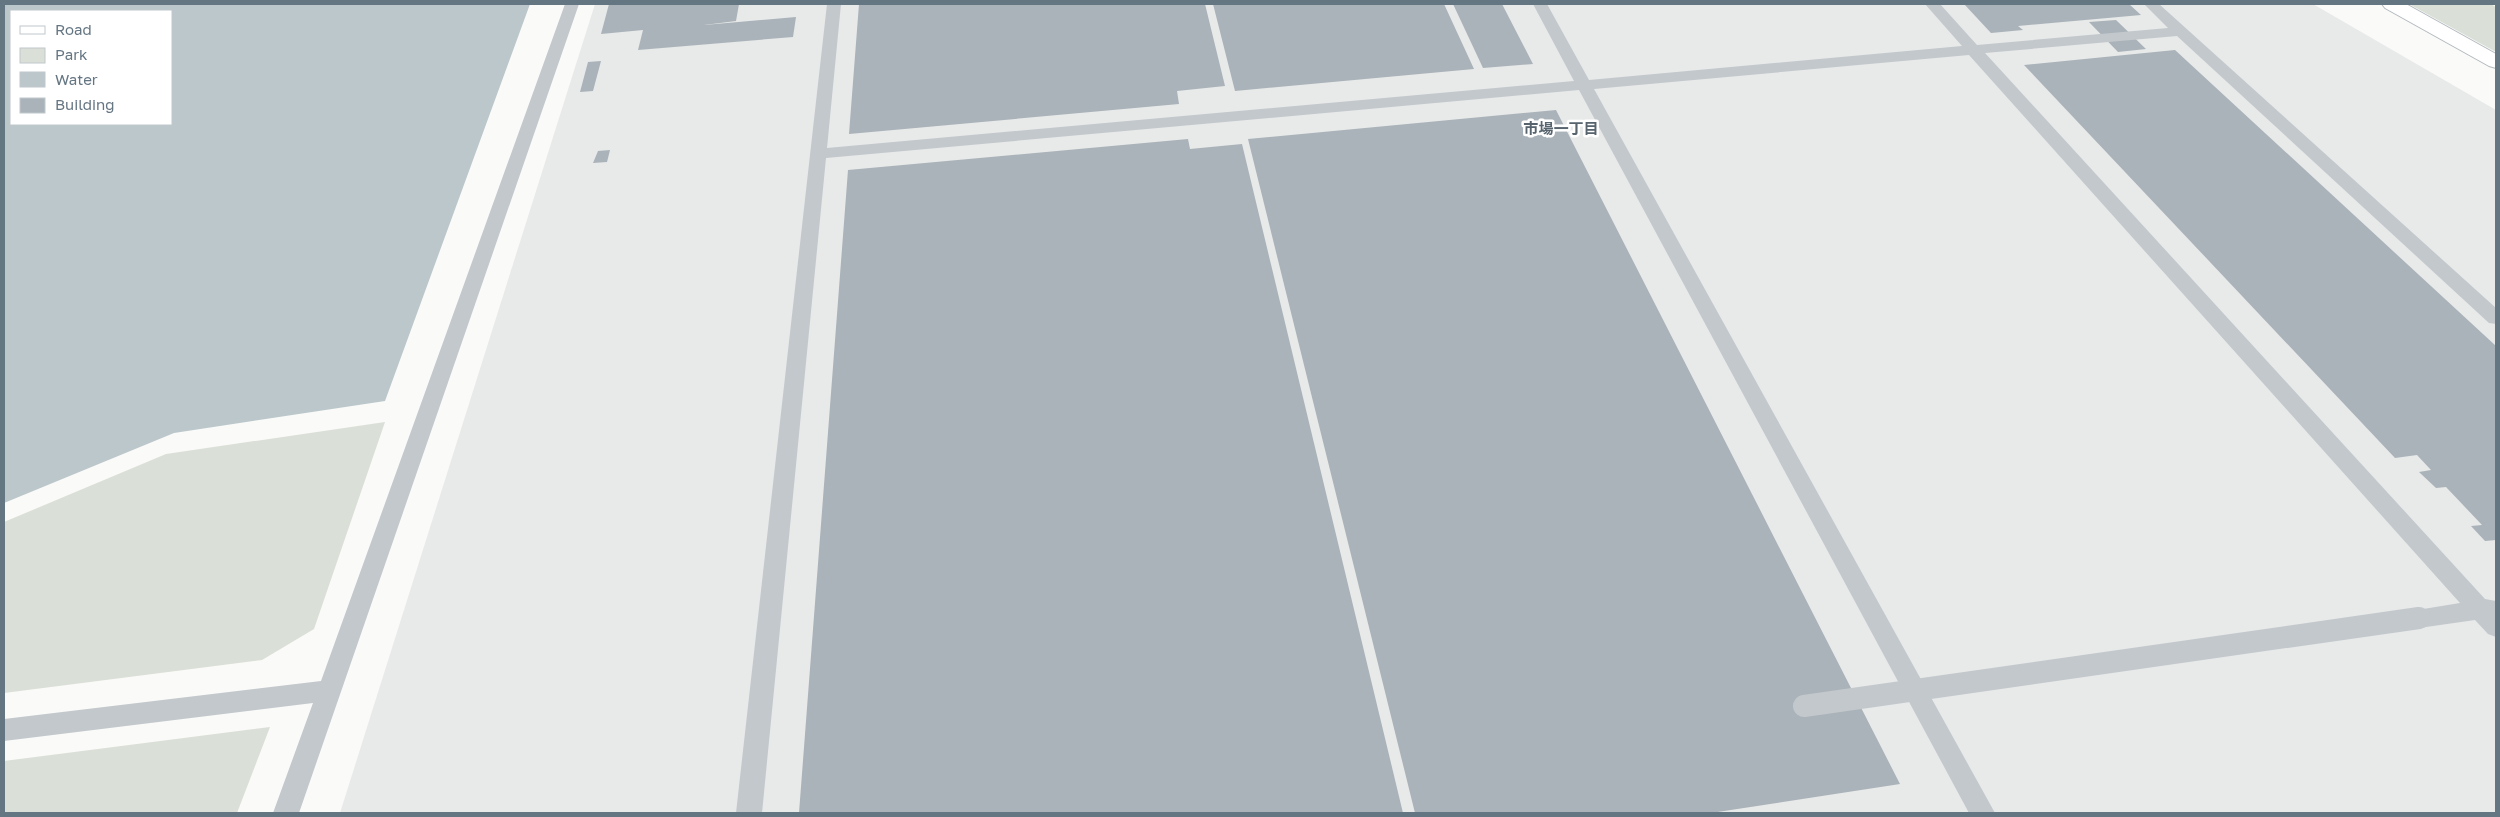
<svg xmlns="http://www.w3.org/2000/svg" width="2500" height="817" viewBox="0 0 2500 817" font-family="'Golos Text','Noto Sans JP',sans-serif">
<rect width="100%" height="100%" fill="#fafaf8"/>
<path fill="#e8e9e9" d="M 595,4 L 2313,4 L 2496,110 L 2496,813 L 340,813 Z"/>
<path fill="#dadfd7" d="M 2409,4 L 2491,4 L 2496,7 L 2496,52 Z
M 385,422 L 314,629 L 262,660 L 4,693 L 4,522 L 166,454 Z
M 270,727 L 237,813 L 4,813 L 4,761 Z"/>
<path fill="#bbc7cb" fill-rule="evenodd" d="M 4,4 L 530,4 L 385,401 L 174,433 L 4,503 ZM 11,11 L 171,11 L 171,124 L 11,124 Z"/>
<path fill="#aab3b9" d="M 609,4 L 739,4 L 736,21 L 704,25 L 796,17 L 793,37 L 638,50 L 643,30 L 601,34 Z
M 859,4 L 1205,4 L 1225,86 L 1177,91 L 1179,104 L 849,134 Z
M 1213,4 L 1444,4 L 1474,69 L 1235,91 Z
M 1453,4 L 1502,4 L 1533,64 L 1483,68 Z
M 1964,4 L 2129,4 L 2141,15 L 2018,26 L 2023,30 L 1991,33 Z
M 2116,20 L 2146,49 L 2118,52 L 2089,22 Z
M 2175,50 L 2496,346 L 2496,540 L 2485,541 L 2471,526 L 2482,525 L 2446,487 L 2436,488 L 2419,472 L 2431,470 L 2417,455 L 2395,458 L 2024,65 Z
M 601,61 L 593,91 L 580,92 L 588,62 Z
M 1556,110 L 1900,784 L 1711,813 L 1415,813 L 1248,139 Z
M 1188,139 L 1190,149 L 1242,144 L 1403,813 L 799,813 L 848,170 Z
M 610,150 L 607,162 L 593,163 L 598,151 Z"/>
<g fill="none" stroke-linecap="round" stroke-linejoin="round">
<g stroke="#b3babf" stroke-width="2">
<path id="secondary" d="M 2382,4 L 2406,4 L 2496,54 L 2496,68 L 2489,66 L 2385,8 Z"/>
</g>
<path fill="#c3c8cc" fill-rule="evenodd" d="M 565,4 L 579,4 L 299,813 L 273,813 L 313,703 L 4,741 L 4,719 L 321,681 Z
M 827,4 L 841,4 L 827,148 L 1574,81 L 1533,4 L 1547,4 L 1589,80 L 1962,46 L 1925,4 L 1940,4 L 1977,45 L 2168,28 L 2144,4 L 2159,4 L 2496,308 L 2496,324 L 2489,323 L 2177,36 L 1985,53 L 2485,599 L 2496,601 L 2496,637 L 2488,634 L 2475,620 L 2419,628 L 2411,625 L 2408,618 L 2411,611 L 2460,603 L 1969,55 L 1594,89 L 1995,813 L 1969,813 L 1579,90 L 826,158 L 762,813 L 736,813 Z"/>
<use href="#secondary" fill="#fff" fill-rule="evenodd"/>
<path stroke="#c3c8cc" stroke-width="22" d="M 1804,706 L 2419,618"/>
</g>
<g text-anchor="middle" stroke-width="5" stroke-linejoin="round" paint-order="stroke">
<g font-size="15" font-weight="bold" fill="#57646e" stroke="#fff">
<text x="1561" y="134">市場一丁目</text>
</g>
</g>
<rect width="2500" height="817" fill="none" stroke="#657683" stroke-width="10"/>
<rect x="10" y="10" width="162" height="115" fill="#ffffff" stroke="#c1c8cd"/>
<rect x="20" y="26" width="25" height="8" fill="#ffffff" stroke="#c1c8cd"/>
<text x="55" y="35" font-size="15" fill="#657683">Road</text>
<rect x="20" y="48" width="25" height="15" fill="#dadfd7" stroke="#c1c8cd"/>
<text x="55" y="60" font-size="15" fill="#657683">Park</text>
<rect x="20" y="72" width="25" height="15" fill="#bbc7cb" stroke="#c1c8cd"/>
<text x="55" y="85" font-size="15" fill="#657683">Water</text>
<rect x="20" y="98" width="25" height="15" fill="#aab3b9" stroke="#c1c8cd"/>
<text x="55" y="110" font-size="15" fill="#657683">Building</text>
</svg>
